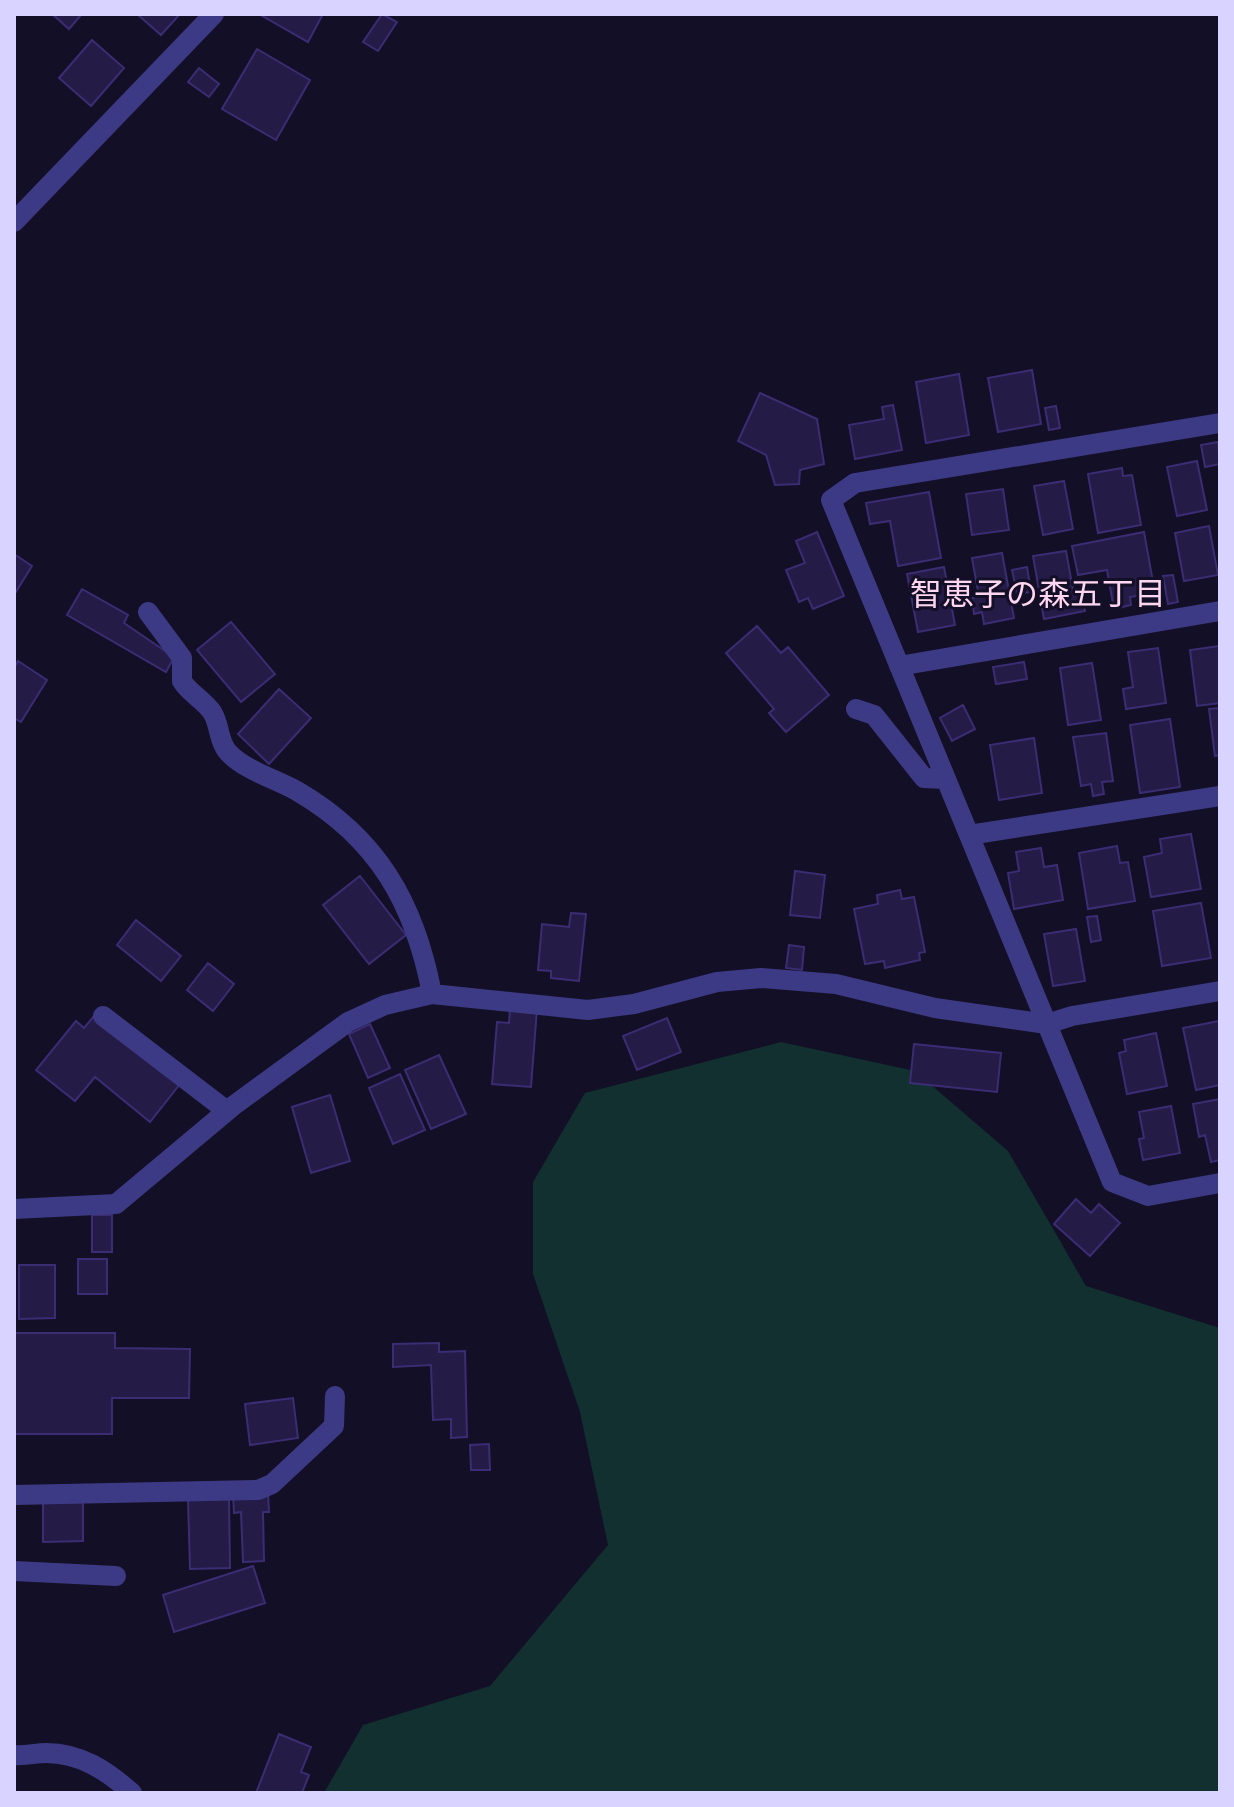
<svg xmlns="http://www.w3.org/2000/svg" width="1234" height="1807" viewBox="0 0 1234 1807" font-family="Cabin,'Noto Sans JP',sans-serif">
<rect width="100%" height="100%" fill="#130f26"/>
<path fill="#12302f" d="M 781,1042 L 915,1071 L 1008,1151 L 1086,1286 L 1220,1328 L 1220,1793 L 324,1793 L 363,1725 L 490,1686 L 608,1545 L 580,1412 L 533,1274 L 533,1182 L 585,1093 Z"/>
<path fill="#241b47" stroke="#3b2d73" stroke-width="2" d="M 52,14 L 82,14 L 69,29 Z
M 137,14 L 180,14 L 161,35 Z
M 259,14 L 323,14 L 308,42 Z
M 382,14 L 397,22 L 378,51 L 363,42 Z
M 92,40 L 124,68 L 91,106 L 59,78 Z
M 257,49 L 310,80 L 276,140 L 222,109 Z
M 199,68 L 219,84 L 209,97 L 188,82 Z
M 1032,370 L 1041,424 L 998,432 L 988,378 Z
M 959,374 L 969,435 L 926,443 L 916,382 Z
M 760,393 L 817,419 L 824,464 L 800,470 L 799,484 L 775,485 L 766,455 L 738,441 Z
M 893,405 L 902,450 L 855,459 L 849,425 L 884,419 L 882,407 Z
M 1056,406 L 1060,428 L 1049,430 L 1045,408 Z
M 1218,442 L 1220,464 L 1205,467 L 1201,445 Z
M 1197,461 L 1207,510 L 1177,516 L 1167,467 Z
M 1122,468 L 1123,476 L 1132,475 L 1141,525 L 1098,533 L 1088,474 Z
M 1064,481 L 1073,529 L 1043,535 L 1034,486 Z
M 1003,489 L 1009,530 L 972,535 L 966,494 Z
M 929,492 L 941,558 L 898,566 L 890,521 L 870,524 L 866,503 Z
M 1209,526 L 1218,575 L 1184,581 L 1175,533 Z
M 817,532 L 844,596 L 813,609 L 808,598 L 799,602 L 786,570 L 805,563 L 796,541 Z
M 1144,532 L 1155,593 L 1130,597 L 1131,605 L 1114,609 L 1107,570 L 1078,575 L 1072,546 Z
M 1066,551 L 1074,595 L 1082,593 L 1085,611 L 1044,619 L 1033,556 Z
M 1002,553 L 1014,618 L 984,624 L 982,612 L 974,614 L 972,598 L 979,597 L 972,558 Z
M 14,554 L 32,566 L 14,595 Z
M 944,567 L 955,625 L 918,632 L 907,574 Z
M 1027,567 L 1031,592 L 1017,594 L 1012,570 Z
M 1173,575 L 1178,602 L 1168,604 L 1163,576 Z
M 82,589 L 128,615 L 124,623 L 174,657 L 166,672 L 67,615 Z
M 231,622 L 275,674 L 241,702 L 197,650 Z
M 757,626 L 781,653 L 788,647 L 829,695 L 786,732 L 769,713 L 774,709 L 726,653 Z
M 1220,646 L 1220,703 L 1197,706 L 1190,650 Z
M 1158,648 L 1166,703 L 1126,709 L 1123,689 L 1133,687 L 1128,652 Z
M 18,661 L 47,680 L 21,722 L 14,718 L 14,668 Z
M 1024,662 L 1027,679 L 996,684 L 993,667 Z
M 1092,663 L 1101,720 L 1068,725 L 1060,668 Z
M 279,689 L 311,718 L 269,764 L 238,734 Z
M 963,705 L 975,729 L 952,741 L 940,718 Z
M 1220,708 L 1220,755 L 1215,756 L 1209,709 Z
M 1170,719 L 1180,787 L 1140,793 L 1130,725 Z
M 1106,733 L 1113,781 L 1102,782 L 1104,794 L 1093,796 L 1091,784 L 1081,786 L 1073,737 Z
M 1034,738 L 1042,793 L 999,800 L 990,745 Z
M 1191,834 L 1201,889 L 1151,897 L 1144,857 L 1162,853 L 1160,839 Z
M 1117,846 L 1120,863 L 1128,862 L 1135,901 L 1088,909 L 1079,853 Z
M 1041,848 L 1044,867 L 1057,865 L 1063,900 L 1014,909 L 1008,873 L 1019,871 L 1016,852 Z
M 795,871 L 825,875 L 820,918 L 790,915 Z
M 360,876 L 406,935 L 369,964 L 323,905 Z
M 900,890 L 902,899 L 914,897 L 925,952 L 919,953 L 920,960 L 885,968 L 884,961 L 865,964 L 854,909 L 878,904 L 877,895 Z
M 1201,903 L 1211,958 L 1162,966 L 1153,911 Z
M 571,913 L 586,914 L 579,981 L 551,978 L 551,971 L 538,970 L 542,924 L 569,927 Z
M 1097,916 L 1101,940 L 1091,942 L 1087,917 Z
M 136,920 L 181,956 L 161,981 L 117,945 Z
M 1076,929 L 1085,981 L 1053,986 L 1044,934 Z
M 789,945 L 804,947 L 802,970 L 786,968 Z
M 208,963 L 234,984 L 213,1011 L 187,990 Z
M 510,1008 L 537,1009 L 531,1087 L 492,1084 L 497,1022 L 509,1023 Z
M 94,1016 L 180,1084 L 150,1122 L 95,1077 L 75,1101 L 36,1070 L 76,1021 L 84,1028 Z
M 667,1018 L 681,1052 L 637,1070 L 623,1036 Z
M 1219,1021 L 1220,1085 L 1196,1090 L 1183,1028 Z
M 370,1024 L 390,1068 L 368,1078 L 349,1034 Z
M 1156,1033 L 1167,1086 L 1127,1094 L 1119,1053 L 1126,1051 L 1124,1040 Z
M 914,1044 L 1001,1053 L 997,1092 L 910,1083 Z
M 439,1055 L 466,1114 L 431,1129 L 405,1070 Z
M 400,1074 L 425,1130 L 393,1144 L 369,1088 Z
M 330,1095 L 350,1161 L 311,1173 L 292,1107 Z
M 1220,1099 L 1220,1160 L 1211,1162 L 1205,1135 L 1199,1137 L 1193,1104 Z
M 1171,1106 L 1180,1153 L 1143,1160 L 1139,1139 L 1144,1138 L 1139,1112 Z
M 1076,1199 L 1091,1213 L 1099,1204 L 1120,1223 L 1090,1256 L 1054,1224 Z
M 92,1215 L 112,1215 L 112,1252 L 92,1252 Z
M 78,1259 L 107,1259 L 107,1294 L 78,1294 Z
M 19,1265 L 55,1265 L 55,1318 L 19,1319 Z
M 14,1333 L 115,1333 L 115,1348 L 190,1349 L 189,1398 L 112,1398 L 112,1434 L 14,1434 Z
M 439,1343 L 439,1352 L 465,1351 L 467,1437 L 451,1438 L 451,1419 L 433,1420 L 431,1365 L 393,1367 L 393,1344 Z
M 293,1398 L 298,1438 L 250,1445 L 245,1404 Z
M 489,1444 L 490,1470 L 471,1470 L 470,1445 Z
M 268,1492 L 269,1512 L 263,1512 L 264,1561 L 243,1562 L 241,1512 L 234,1513 L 233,1493 Z
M 43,1498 L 83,1498 L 83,1541 L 43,1542 Z
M 229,1499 L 230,1568 L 190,1569 L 188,1500 Z
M 253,1566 L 265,1603 L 174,1632 L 163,1595 Z
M 279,1734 L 311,1747 L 301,1772 L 309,1775 L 302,1793 L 256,1793 Z"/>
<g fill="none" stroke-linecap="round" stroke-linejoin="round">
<path stroke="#3d3a85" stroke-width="20" d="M 14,222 L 214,14
M 1220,423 L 855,483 L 831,500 L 1112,1182 L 1148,1196 L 1220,1183
M 148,612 L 182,658 L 182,681 C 189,693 204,700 212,712 C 220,724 218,740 227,751 C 243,770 276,779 297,791 C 378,838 415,904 432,994
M 899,666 L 1220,611
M 856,709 L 874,715 L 924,778 L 946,779
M 969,835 L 1220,796
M 103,1016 L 227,1111
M 14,1209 L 116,1204 L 233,1106 L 348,1022 L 385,1005 L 432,994 L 588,1010 L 634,1004 L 717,982 L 761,978 L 836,984 L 935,1008 L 1047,1024 L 1072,1016 L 1220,991
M 14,1495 L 258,1490 L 272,1484 L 334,1426 L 335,1396
M 14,1571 L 116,1576
M 14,1755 C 26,1756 35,1753 46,1753 C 81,1753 107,1771 132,1793"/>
</g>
<g text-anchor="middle" stroke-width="6" stroke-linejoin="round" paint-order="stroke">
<g font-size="32" fill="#ffd6f0" stroke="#130f26">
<text x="1038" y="605">智恵子の森五丁目</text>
</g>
</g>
<rect width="1234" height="1807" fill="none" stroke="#d9d4ff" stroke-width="32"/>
</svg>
